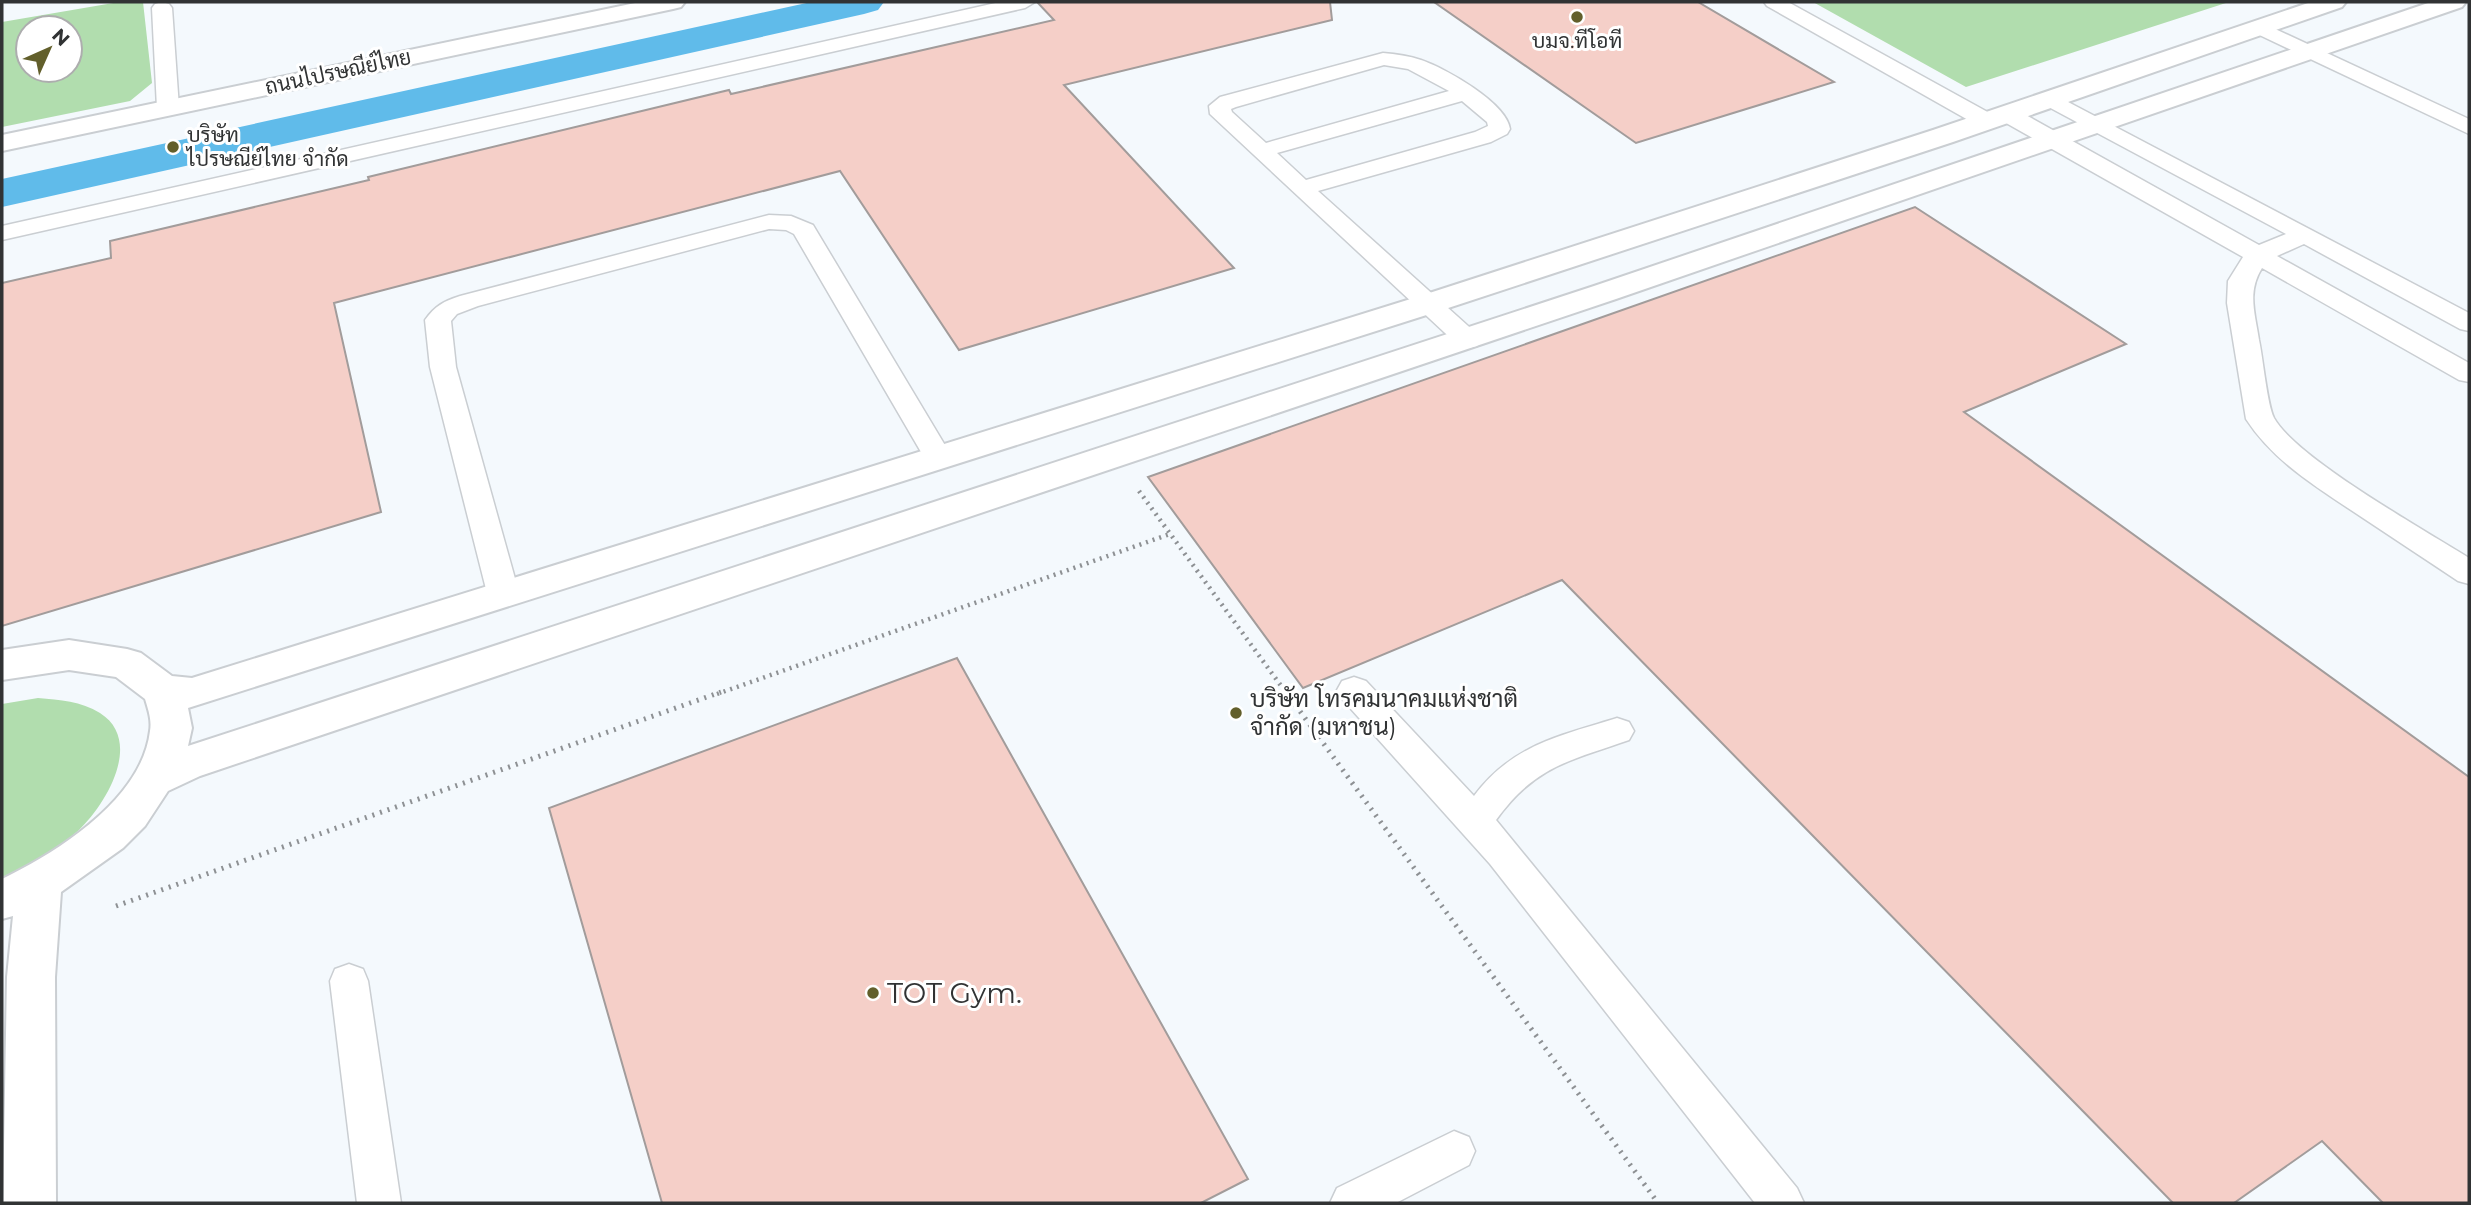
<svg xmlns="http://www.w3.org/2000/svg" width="2471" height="1205" viewBox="0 0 2471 1205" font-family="Montserrat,Sarabun,sans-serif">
<rect width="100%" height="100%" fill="#f4f9fd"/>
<path fill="#b1ddae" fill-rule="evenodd" d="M 119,2 L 143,2 L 152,83 L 130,101 L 2,127 L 2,22 ZM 28,28 L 70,28 L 70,70 L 28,70 Z
M 1813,2 L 2229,2 L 1966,87 Z
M 38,698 C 60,700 81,701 100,713 C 144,741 106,804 79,830 C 56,851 29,866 2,881 L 2,704 Z"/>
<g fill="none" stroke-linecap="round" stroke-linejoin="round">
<path fill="#60bbea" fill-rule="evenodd" d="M 811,2 L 884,2 L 878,10 L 864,14 L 2,207 L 2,179 Z"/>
</g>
<path fill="#f5cfc8" stroke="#a29c9b" stroke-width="2" d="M 1037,2 L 1330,2 L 1332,20 L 1064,85 L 1234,268 L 959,350 L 840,171 L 334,303 L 381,512 L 2,626 L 2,283 L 111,258 L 110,241 L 369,180 L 368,177 L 729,90 L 731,94 L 1054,20 Z
M 1434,2 L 1698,2 L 1834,82 L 1636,143 Z
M 1915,207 L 2126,344 L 1964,412 L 2469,777 L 2469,1203 L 2383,1203 L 2322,1141 L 2234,1203 L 2173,1203 L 1562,580 L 1303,688 L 1148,477 Z
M 957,658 L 1248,1179 L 1201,1203 L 662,1203 L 549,808 Z"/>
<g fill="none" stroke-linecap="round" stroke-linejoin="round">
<g stroke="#caced2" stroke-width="3">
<path id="service" d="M 162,2 L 169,4 L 172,8 L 179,108 L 176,113 L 160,113 L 157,108 L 152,8 L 155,4 Z
M 1000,2 L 1035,2 L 1025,8 L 2,240 L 2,226 Z
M 1764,2 L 1788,2 L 1993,115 L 1996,120 L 1993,125 L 1977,125 L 1767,6 Z
M 2258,21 L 2469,119 L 2469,134 L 2251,31 L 2248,27 L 2251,23 Z
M 1383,53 C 1396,54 1409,56 1421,60 C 1445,68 1507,103 1510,129 L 1507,134 L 1491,142 L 1318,191 L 1477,334 L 1481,340 L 1477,346 L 1468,348 L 1459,346 L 1210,114 L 1209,106 L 1220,97 ZM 1384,65 L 1408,69 L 1449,91 L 1266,143 L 1232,112 L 1231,109 L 1236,107 ZM 1462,101 L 1487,122 L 1488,126 L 1475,132 L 1306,180 L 1277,153 Z
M 2051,93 L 2469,313 L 2469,331 L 2460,329 L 2304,244 L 2277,256 L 2469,363 L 2469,382 L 2459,380 L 2262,268 C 2247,292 2255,313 2259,340 C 2263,358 2267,404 2274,418 C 2296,458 2426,531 2469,558 L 2469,584 L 2458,581 C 2425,559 2392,537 2360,516 C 2318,488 2274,462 2246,419 L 2227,303 L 2228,281 L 2243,257 L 1999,119 L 1996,114 L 1999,109 L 2015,109 L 2259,245 L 2286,234 L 2043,104 L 2040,99 L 2043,94 Z
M 769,215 L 791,216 L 813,225 L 952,457 L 948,464 L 938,466 L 928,464 L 794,234 L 786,230 L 769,229 L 478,306 L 457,314 L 451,321 L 456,367 L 519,593 L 514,601 L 503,604 L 492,601 L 487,593 L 430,367 L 425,320 C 435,306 444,301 460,296 Z
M 1354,677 L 1366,681 L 1474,796 C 1512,745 1559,736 1617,718 L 1629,722 L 1634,731 L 1629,740 C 1569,761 1535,766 1496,820 L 1797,1188 L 1804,1203 L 1755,1203 L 1490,864 L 1342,699 L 1337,690 L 1342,681 Z
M 349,964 L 363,969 L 368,981 L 401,1203 L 357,1203 L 330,981 L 335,969 Z
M 1454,1131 L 1469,1137 L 1475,1151 L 1469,1165 L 1396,1203 L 1330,1203 L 1337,1188 Z"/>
</g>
<g stroke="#caced2" stroke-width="4">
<path id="minor" d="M 640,2 L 685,2 L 681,7 L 673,9 L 2,151 L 2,135 Z
M 2311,2 L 2346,2 L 2342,7 L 1953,142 L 1439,311 L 188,708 L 192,728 L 188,746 L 1594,286 L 2431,2 L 2466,2 L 2462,7 L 1616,299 L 200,776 L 168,791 L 145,826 L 123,848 L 61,892 L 55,977 L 56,1203 L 3,1203 L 7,977 L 13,916 L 2,919 L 2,879 C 58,852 142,799 150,731 C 152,720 148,709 145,699 L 116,677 L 69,670 L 2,680 L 2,650 L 69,640 L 127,649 L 141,653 L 172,676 L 192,678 L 1417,297 L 1933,130 Z"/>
</g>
<path stroke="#8e9194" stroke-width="4.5" stroke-dasharray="2 5" stroke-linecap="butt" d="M 1139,491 L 1287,694
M 717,694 L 1170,534"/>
<path stroke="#8e9194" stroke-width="5" stroke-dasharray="2 6" stroke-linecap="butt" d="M 1286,692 L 1658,1203
M 116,906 L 721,692"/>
<use href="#service" fill="#fff" fill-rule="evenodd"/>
<use href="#minor" fill="#fff" fill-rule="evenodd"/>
</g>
<g fill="#625f2b" stroke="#fff" stroke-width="2.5">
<circle cx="1577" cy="17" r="7"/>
<circle cx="173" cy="147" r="7"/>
<circle cx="1236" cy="713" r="7"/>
<circle cx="873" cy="993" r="7"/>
</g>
<g text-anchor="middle" stroke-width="6" stroke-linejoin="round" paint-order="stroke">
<g font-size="21" fill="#313334" stroke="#fff">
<text x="1577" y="48">บมจ.ทีโอที</text>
<text x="187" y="142" text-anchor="start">บริษัท<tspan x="187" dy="24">ไปรษณีย์ไทย จำกัด</tspan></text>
</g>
<g font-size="21" fill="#313334" stroke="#fff">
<text transform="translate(338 72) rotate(-12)" y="7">ถนนไปรษณีย์ไทย</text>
</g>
<g font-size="24" fill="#313334" stroke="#fff" text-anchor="start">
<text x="1250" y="707">บริษัท โทรคมนาคมแห่งชาติ<tspan x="1250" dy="28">จำกัด (มหาชน)</tspan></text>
</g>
<g font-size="28" fill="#313334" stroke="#fff" text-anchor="start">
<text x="887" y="1003">TOT Gym.</text>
</g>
</g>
<rect width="2471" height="1205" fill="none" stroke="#313334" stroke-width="7"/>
<g transform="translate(49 49) rotate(45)"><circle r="33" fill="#ffffff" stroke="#adadae" stroke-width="2"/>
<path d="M0-5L12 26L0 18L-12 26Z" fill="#625f2b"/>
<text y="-10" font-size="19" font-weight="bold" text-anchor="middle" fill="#313334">N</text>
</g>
</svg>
